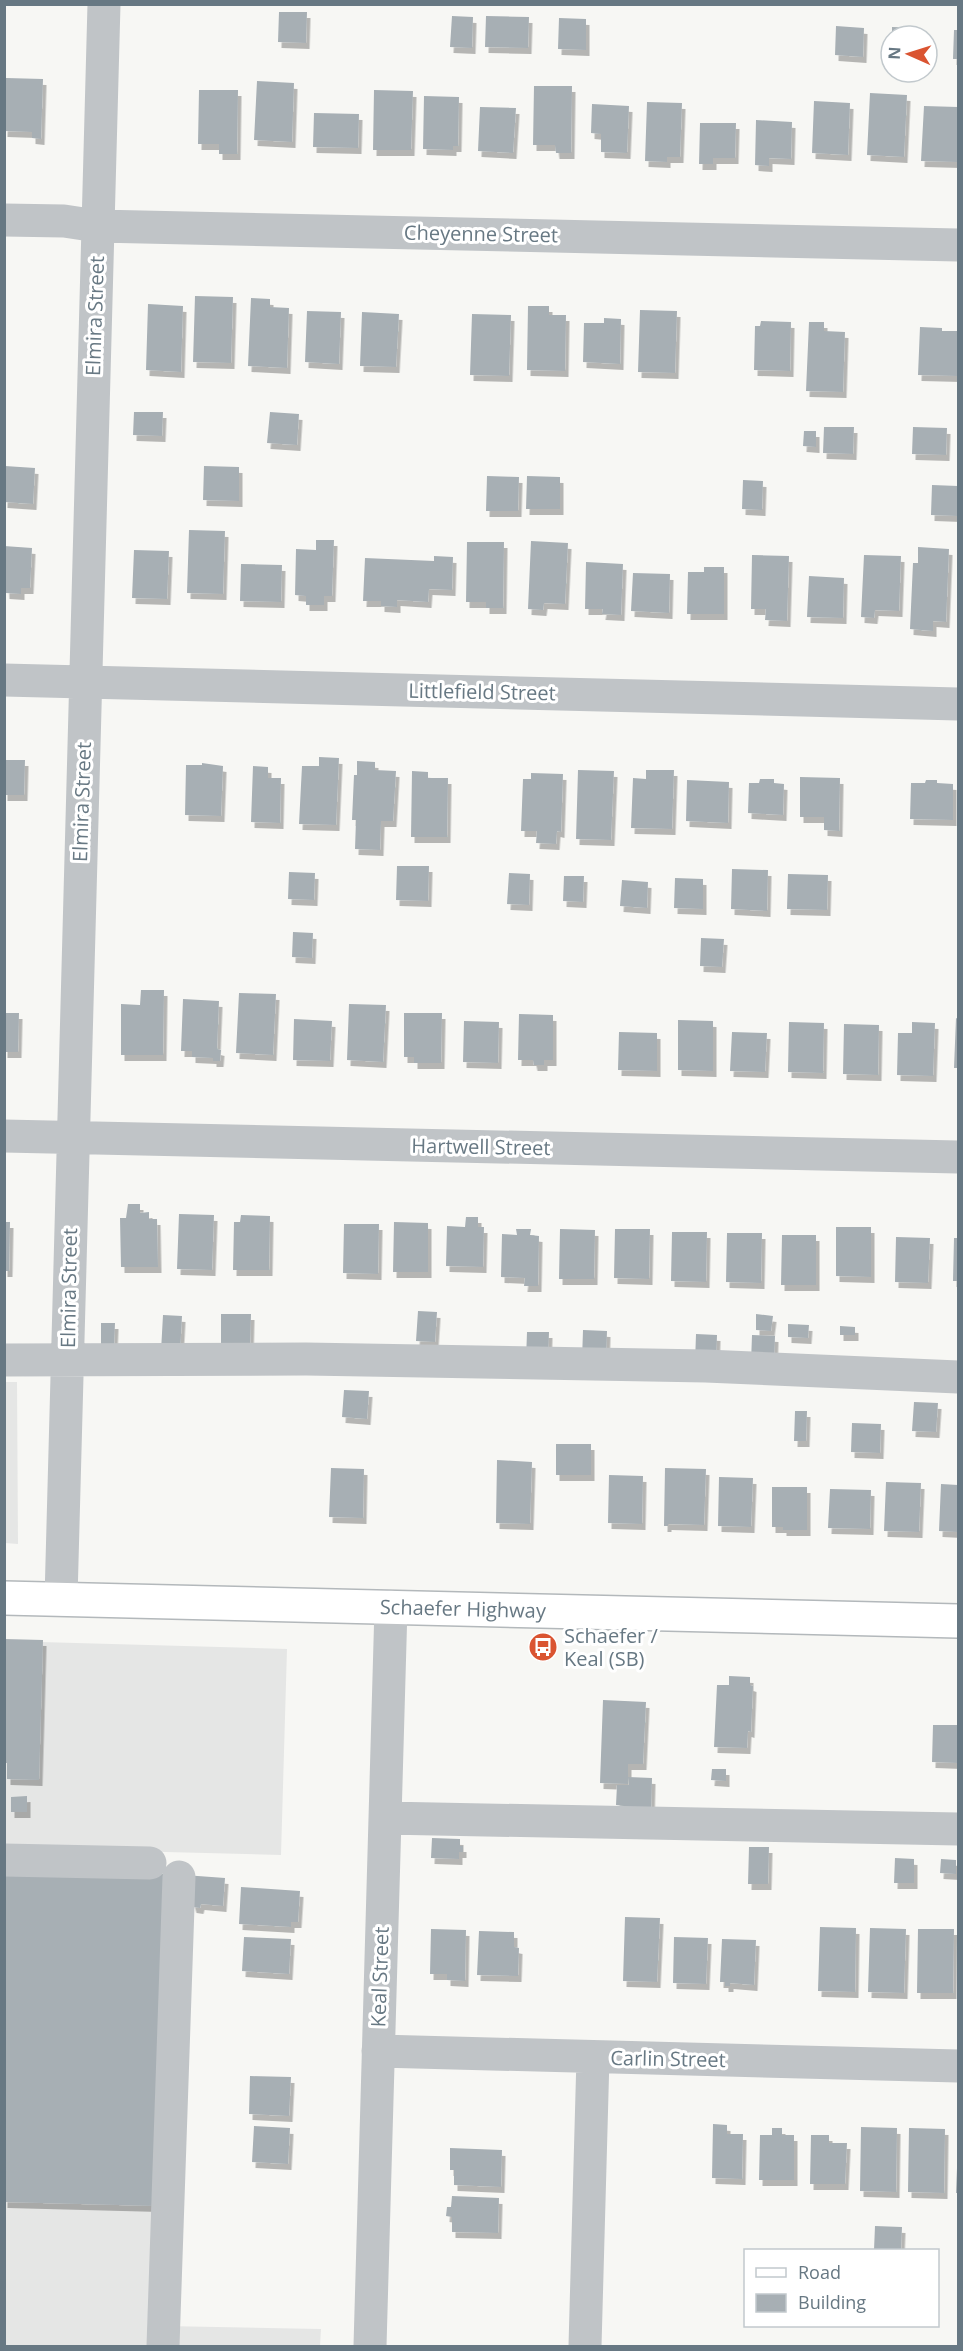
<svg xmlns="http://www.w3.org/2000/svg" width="963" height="2351" viewBox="0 0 963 2351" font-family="'Open Sans',sans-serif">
<defs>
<filter id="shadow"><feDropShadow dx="3.5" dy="6" stdDeviation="0" flood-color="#0004"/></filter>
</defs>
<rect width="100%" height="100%" fill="#f7f7f4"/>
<path fill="#e5e6e5" d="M 5,1382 L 17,1382 L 18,1544 L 5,1543 Z
M 4,1641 L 287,1649 L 281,1855 L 5,1848 Z
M 5,1866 L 162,1870 L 150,2346 L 5,2346 Z
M 165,2326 L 321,2329 L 320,2346 L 165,2346 Z"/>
<path fill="#a7afb4" filter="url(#shadow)" d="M 279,12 L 307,12 L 306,43 L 278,42 Z
M 452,16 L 473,17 L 472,48 L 450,47 Z
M 486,16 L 529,17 L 528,48 L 485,47 Z
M 559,18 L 586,19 L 586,50 L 558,49 Z
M 836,26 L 864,28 L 863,57 L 835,55 Z
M 892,27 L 921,28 L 921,36 L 892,36 Z
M 954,30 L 958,30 L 958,59 L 953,59 Z
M 6,78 L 43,79 L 41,139 L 32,138 L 32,132 L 4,131 Z
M 257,81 L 294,83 L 292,142 L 254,140 Z
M 534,86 L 572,86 L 571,153 L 556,153 L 555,145 L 533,145 Z
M 199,90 L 238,90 L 237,154 L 219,154 L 219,144 L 198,144 Z
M 374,90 L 413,91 L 411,150 L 373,150 Z
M 870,93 L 907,95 L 904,157 L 867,155 Z
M 424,96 L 459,97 L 458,146 L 453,146 L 453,150 L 423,149 Z
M 814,101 L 850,103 L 848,155 L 812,153 Z
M 647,102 L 682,103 L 680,157 L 667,157 L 667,162 L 645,161 Z
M 592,104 L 629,106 L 627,153 L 601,152 L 601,134 L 591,133 Z
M 924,106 L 958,107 L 957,162 L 921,161 Z
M 480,107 L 516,108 L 513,153 L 478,151 Z
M 314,113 L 359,114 L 358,148 L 313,147 Z
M 756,120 L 792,122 L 791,159 L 769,158 L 769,166 L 755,165 Z
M 700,123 L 736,123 L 735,158 L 713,158 L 713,164 L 699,164 Z
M 195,296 L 233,297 L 231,363 L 193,362 Z
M 251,298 L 270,299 L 270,307 L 289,308 L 287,368 L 248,366 Z
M 148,304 L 183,306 L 181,372 L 146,370 Z
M 528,306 L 549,306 L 549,315 L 566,315 L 565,371 L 527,370 Z
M 640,310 L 677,311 L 675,373 L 638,372 Z
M 307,311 L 341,312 L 339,364 L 305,362 Z
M 362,312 L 399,314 L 396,367 L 360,366 Z
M 472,314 L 511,315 L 509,376 L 470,375 Z
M 604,318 L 621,319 L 620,364 L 583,362 L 584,323 L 604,323 Z
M 761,321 L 791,322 L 790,371 L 754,370 L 755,326 L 760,326 Z
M 809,322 L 824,322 L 824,331 L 845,332 L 843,392 L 806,391 Z
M 920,327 L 942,328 L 942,331 L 958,331 L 958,376 L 918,375 Z
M 134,412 L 163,412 L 162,436 L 133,435 Z
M 270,412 L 299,414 L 297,445 L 267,443 Z
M 824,427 L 854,427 L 853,454 L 823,453 Z
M 913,427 L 947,428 L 946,455 L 912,454 Z
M 804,431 L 816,431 L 816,447 L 803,446 Z
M 5,466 L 35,468 L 33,504 L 4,502 Z
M 204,466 L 239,467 L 239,501 L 203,500 Z
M 487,476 L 519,477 L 518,511 L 486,511 Z
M 527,476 L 560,477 L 560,509 L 526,509 Z
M 743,480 L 763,481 L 762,510 L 742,509 Z
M 932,485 L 958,486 L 958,516 L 931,515 Z
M 189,530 L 225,531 L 223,594 L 187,593 Z
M 316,540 L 334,540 L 332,596 L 324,596 L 324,605 L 306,605 L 306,596 L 295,595 L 296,549 L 316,550 Z
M 531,541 L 568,543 L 565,604 L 544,603 L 543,610 L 528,609 Z
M 467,542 L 504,542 L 503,608 L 486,608 L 486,602 L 466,602 Z
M 4,546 L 32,548 L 30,588 L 21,588 L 21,594 L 6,593 Z
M 918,547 L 949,549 L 946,622 L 933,621 L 933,631 L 910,629 L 913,563 L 918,563 Z
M 134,550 L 169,551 L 167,599 L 132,598 Z
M 752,555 L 789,556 L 787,621 L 765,620 L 766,609 L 751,609 Z
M 864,555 L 901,556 L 899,611 L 875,610 L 874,618 L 861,617 Z
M 434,556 L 453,557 L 452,590 L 429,589 L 428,602 L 397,600 L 397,607 L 381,606 L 381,601 L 363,601 L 365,558 L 434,561 Z
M 586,562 L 623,564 L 621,615 L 602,614 L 603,609 L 585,609 Z
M 241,564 L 282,565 L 281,602 L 240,601 Z
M 704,567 L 724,567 L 724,614 L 687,614 L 688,572 L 704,572 Z
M 633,573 L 670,574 L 669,613 L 631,611 Z
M 809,576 L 844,578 L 843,618 L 807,617 Z
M 319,757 L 339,758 L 336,825 L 299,824 L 302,766 L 319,766 Z
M 4,760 L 25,760 L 24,795 L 4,795 Z
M 357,761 L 375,762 L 375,770 L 396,771 L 393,821 L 381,821 L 380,850 L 355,849 L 356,820 L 352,820 L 354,775 L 357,775 Z
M 202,763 L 223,766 L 221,816 L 185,815 L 186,765 L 202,765 Z
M 253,766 L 268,767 L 268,778 L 281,778 L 280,823 L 251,822 Z
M 578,770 L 614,771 L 611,840 L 576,839 Z
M 646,770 L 674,770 L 672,829 L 631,828 L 633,778 L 646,779 Z
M 412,771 L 428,772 L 428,778 L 448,778 L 447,837 L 411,837 Z
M 531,773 L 563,774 L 561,832 L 557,831 L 556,844 L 536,843 L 537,831 L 521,831 L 523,779 L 531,779 Z
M 800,777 L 840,778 L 839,831 L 824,830 L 824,817 L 800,817 Z
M 760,779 L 774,779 L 774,783 L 784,784 L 783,815 L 748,813 L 749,783 L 759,783 Z
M 687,780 L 729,782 L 728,823 L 686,821 Z
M 926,780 L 937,780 L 937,783 L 953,784 L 953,820 L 910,819 L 911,783 L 925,783 Z
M 397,866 L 429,866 L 428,901 L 396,900 Z
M 732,869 L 768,870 L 767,911 L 731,909 Z
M 289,872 L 315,873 L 314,900 L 288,899 Z
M 509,873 L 530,874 L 529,905 L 507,904 Z
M 788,874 L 828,875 L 827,910 L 787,909 Z
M 564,876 L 584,876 L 583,902 L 563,901 Z
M 675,878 L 703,879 L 703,909 L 674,908 Z
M 622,880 L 648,882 L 647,908 L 620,906 Z
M 293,932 L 313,933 L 312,958 L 292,957 Z
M 701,938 L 724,939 L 722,967 L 700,966 Z
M 141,990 L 164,990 L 163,1055 L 121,1055 L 121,1004 L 140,1005 Z
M 239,993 L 276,994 L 273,1055 L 236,1053 Z
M 183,999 L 219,1001 L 217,1049 L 221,1050 L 220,1061 L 213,1061 L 213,1058 L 192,1057 L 192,1051 L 181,1051 Z
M 349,1004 L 386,1005 L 383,1062 L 347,1060 Z
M 4,1013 L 19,1013 L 18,1052 L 4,1052 Z
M 404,1013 L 442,1013 L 441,1063 L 414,1063 L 414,1057 L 404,1057 Z
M 519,1014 L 553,1015 L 553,1060 L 544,1060 L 544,1065 L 534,1065 L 533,1060 L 518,1060 Z
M 956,1018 L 958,1019 L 958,1068 L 954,1068 Z
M 294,1019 L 332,1021 L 330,1061 L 293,1060 Z
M 678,1020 L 713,1021 L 713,1071 L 678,1070 Z
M 464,1021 L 499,1022 L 498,1063 L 463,1062 Z
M 789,1022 L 824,1023 L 823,1073 L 788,1072 Z
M 912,1022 L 935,1023 L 933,1076 L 897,1075 L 898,1033 L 912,1033 Z
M 844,1024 L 879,1025 L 878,1075 L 843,1074 Z
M 619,1032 L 657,1033 L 657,1071 L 618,1070 Z
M 732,1032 L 767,1033 L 765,1072 L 730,1071 Z
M 128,1204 L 140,1204 L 140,1213 L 149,1212 L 149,1219 L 157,1219 L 158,1267 L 121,1267 L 120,1218 L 126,1218 Z
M 179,1214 L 214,1215 L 212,1270 L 177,1269 Z
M 241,1215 L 270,1216 L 269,1270 L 233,1270 L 234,1222 L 240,1222 Z
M 466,1217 L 478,1217 L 478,1227 L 484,1227 L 483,1267 L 446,1266 L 447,1226 L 465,1227 Z
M 4,1222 L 10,1222 L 9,1271 L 4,1271 Z
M 394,1222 L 428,1223 L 428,1272 L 393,1272 Z
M 344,1224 L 379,1224 L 378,1274 L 343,1273 Z
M 836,1227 L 871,1227 L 871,1277 L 836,1276 Z
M 516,1229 L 531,1229 L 530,1235 L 539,1236 L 538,1286 L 524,1286 L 525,1278 L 501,1277 L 502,1234 L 517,1235 Z
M 560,1229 L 595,1230 L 594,1279 L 559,1279 Z
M 615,1229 L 650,1229 L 649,1279 L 614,1278 Z
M 672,1232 L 707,1232 L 706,1282 L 671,1281 Z
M 727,1233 L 762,1233 L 761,1283 L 726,1282 Z
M 782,1235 L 816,1235 L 816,1285 L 781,1285 Z
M 896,1237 L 930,1238 L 928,1283 L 895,1282 Z
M 954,1238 L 958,1238 L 958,1281 L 953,1281 Z
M 418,1311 L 437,1312 L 435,1342 L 416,1341 Z
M 221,1314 L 251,1314 L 250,1351 L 221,1351 Z
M 756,1314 L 773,1316 L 771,1331 L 756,1330 Z
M 163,1315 L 182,1316 L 180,1352 L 161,1351 Z
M 101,1323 L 115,1323 L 114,1347 L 101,1346 Z
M 788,1324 L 809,1325 L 808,1338 L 788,1337 Z
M 840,1326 L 855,1327 L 855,1335 L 840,1335 Z
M 583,1330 L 607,1331 L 606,1361 L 582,1360 Z
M 527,1332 L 549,1332 L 548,1361 L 526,1360 Z
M 696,1334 L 717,1335 L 716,1363 L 695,1363 Z
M 752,1335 L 775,1336 L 774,1364 L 751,1363 Z
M 344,1390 L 369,1391 L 367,1419 L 342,1417 Z
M 914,1402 L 938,1403 L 936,1432 L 912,1431 Z
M 795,1411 L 807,1411 L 806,1441 L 794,1441 Z
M 852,1423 L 881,1424 L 880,1453 L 851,1452 Z
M 556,1444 L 591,1444 L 591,1475 L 556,1475 Z
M 497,1460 L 532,1462 L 530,1524 L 496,1523 Z
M 331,1468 L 364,1469 L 363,1518 L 329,1517 Z
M 665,1468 L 706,1469 L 704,1525 L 668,1524 L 668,1526 L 664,1526 Z
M 609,1475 L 643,1476 L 642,1524 L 608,1523 Z
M 719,1477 L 753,1478 L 751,1527 L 718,1526 Z
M 886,1482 L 921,1483 L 919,1532 L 884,1531 Z
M 941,1484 L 958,1485 L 958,1532 L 939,1531 Z
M 772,1487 L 807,1487 L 807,1530 L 783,1530 L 783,1527 L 772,1527 Z
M 830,1489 L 871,1490 L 870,1529 L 828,1528 Z
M 4,1639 L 43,1640 L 39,1780 L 7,1779 L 7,1763 L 4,1763 Z
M 729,1676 L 750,1677 L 750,1685 L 753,1686 L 751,1732 L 748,1731 L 747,1748 L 714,1747 L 717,1685 L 729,1685 Z
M 603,1700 L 646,1702 L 643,1764 L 628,1764 L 628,1784 L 600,1783 Z
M 933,1725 L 958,1725 L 958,1763 L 932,1762 Z
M 712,1769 L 726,1769 L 726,1781 L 711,1780 Z
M 628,1777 L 652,1778 L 651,1816 L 624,1815 L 624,1806 L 616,1805 L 617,1785 L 629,1785 Z
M 27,1796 L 27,1812 L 11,1812 L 11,1797 Z
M 432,1838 L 460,1839 L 460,1846 L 463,1846 L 463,1852 L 459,1852 L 459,1859 L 431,1858 Z
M 749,1847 L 769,1847 L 768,1884 L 748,1884 Z
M 895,1858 L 914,1859 L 914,1883 L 894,1883 Z
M 941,1859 L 956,1860 L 956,1874 L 940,1873 Z
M 4,1870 L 168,1874 L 157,2206 L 4,2202 Z
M 184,1875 L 225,1878 L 223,1906 L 201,1904 L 200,1908 L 193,1907 Z
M 241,1887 L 300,1891 L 298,1922 L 291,1922 L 291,1927 L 239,1924 Z
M 625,1917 L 660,1918 L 657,1982 L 623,1981 Z
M 820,1927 L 856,1928 L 855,1992 L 818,1991 Z
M 870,1928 L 906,1929 L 904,1993 L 868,1992 Z
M 431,1929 L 466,1930 L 465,1981 L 447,1980 L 447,1974 L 430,1974 Z
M 918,1929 L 954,1929 L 953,1993 L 917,1993 Z
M 479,1931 L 514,1932 L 514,1947 L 519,1948 L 518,1976 L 477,1975 Z
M 244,1937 L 291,1939 L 289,1974 L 242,1971 Z
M 674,1937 L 708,1938 L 706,1984 L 673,1983 Z
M 722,1939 L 756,1940 L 754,1985 L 730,1983 L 730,1986 L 725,1986 L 725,1982 L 720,1982 Z
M 250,2076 L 291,2077 L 289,2116 L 249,2114 Z
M 713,2124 L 727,2125 L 727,2134 L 743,2134 L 742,2179 L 712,2178 Z
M 254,2126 L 290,2128 L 288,2164 L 252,2162 Z
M 861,2127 L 897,2128 L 896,2192 L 860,2191 Z
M 772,2128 L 782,2128 L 782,2135 L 794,2135 L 794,2180 L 759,2180 L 760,2135 L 772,2135 Z
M 909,2128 L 945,2129 L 944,2193 L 908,2192 Z
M 811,2135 L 829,2135 L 829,2143 L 847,2143 L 845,2184 L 810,2184 Z
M 450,2148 L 502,2150 L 501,2187 L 454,2185 L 454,2170 L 450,2170 Z
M 957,2168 L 958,2168 L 958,2193 L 956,2193 Z
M 452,2196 L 499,2198 L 498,2233 L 452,2232 L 452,2217 L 446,2216 L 447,2207 L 451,2207 Z
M 875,2226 L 902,2227 L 901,2250 L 874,2250 Z"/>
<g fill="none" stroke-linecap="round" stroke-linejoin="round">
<g stroke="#b3b8bb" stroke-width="36">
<g id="major">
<path id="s1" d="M 4,1598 L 958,1621"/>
</g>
</g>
<path stroke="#c0c4c7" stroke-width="33" d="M 4,220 L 64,221 L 97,226 L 958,245
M 4,680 L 958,704
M 4,1136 L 958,1157
M 4,1360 L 306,1359 L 706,1366 L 958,1377
M 61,1599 L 104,4
M 385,1818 L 958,1829
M 4,1860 L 150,1863
M 378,2051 L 958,2066
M 163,2346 L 179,1877
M 370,2346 L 391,1607
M 585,2346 L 593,2057"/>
<use href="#major" stroke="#fff" stroke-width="33"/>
</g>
<defs>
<g id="bus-disc" transform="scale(1.5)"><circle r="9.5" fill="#da5431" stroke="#fff"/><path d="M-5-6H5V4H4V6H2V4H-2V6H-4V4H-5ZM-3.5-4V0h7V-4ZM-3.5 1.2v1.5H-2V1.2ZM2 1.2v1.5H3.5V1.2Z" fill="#fff"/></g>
</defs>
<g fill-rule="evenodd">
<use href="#bus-disc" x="543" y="1647"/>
</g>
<g text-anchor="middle" stroke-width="6" stroke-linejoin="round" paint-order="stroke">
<g font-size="20" fill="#677883" stroke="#fff">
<text transform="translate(481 234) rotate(1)" y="7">Cheyenne Street</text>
<text transform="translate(95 316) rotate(-88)" y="7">Elmira Street</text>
<text transform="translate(482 692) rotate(1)" y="7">Littlefield Street</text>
<text transform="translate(82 802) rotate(-88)" y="7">Elmira Street</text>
<text transform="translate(481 1147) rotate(1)" y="7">Hartwell Street</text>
<text transform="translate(69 1288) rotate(-89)" y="7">Elmira Street</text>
<text dy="7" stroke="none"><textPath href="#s1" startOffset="459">Schaefer Highway</textPath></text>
<text transform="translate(380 1977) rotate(-88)" y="7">Keal Street</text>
<text transform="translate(668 2059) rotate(1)" y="7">Carlin Street</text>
</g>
<g font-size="20" fill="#677883" stroke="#fff" text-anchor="start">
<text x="564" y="1643">Schaefer /<tspan x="564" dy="23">Keal (SB)</tspan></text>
</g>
</g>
<rect width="963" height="2351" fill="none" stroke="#677883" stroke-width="12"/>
<rect x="744" y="2249" width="195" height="78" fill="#ffffff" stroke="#c2c9cd" stroke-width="1.5"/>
<rect x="756" y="2268" width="30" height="9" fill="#ffffff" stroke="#c2c9cd" stroke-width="1.5"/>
<text x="798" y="2279" font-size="18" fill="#677883">Road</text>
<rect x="756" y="2294" width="30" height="18" fill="#a7afb4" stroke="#c2c9cd" stroke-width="1.5"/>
<text x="798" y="2309" font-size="18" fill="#677883">Building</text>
<g transform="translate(909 54) rotate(273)"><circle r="28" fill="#ffffff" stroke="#c2c9cd" stroke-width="1.5"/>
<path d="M0-4.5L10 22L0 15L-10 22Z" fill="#da5431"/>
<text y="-9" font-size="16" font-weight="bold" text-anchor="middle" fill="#677883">N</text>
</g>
</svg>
